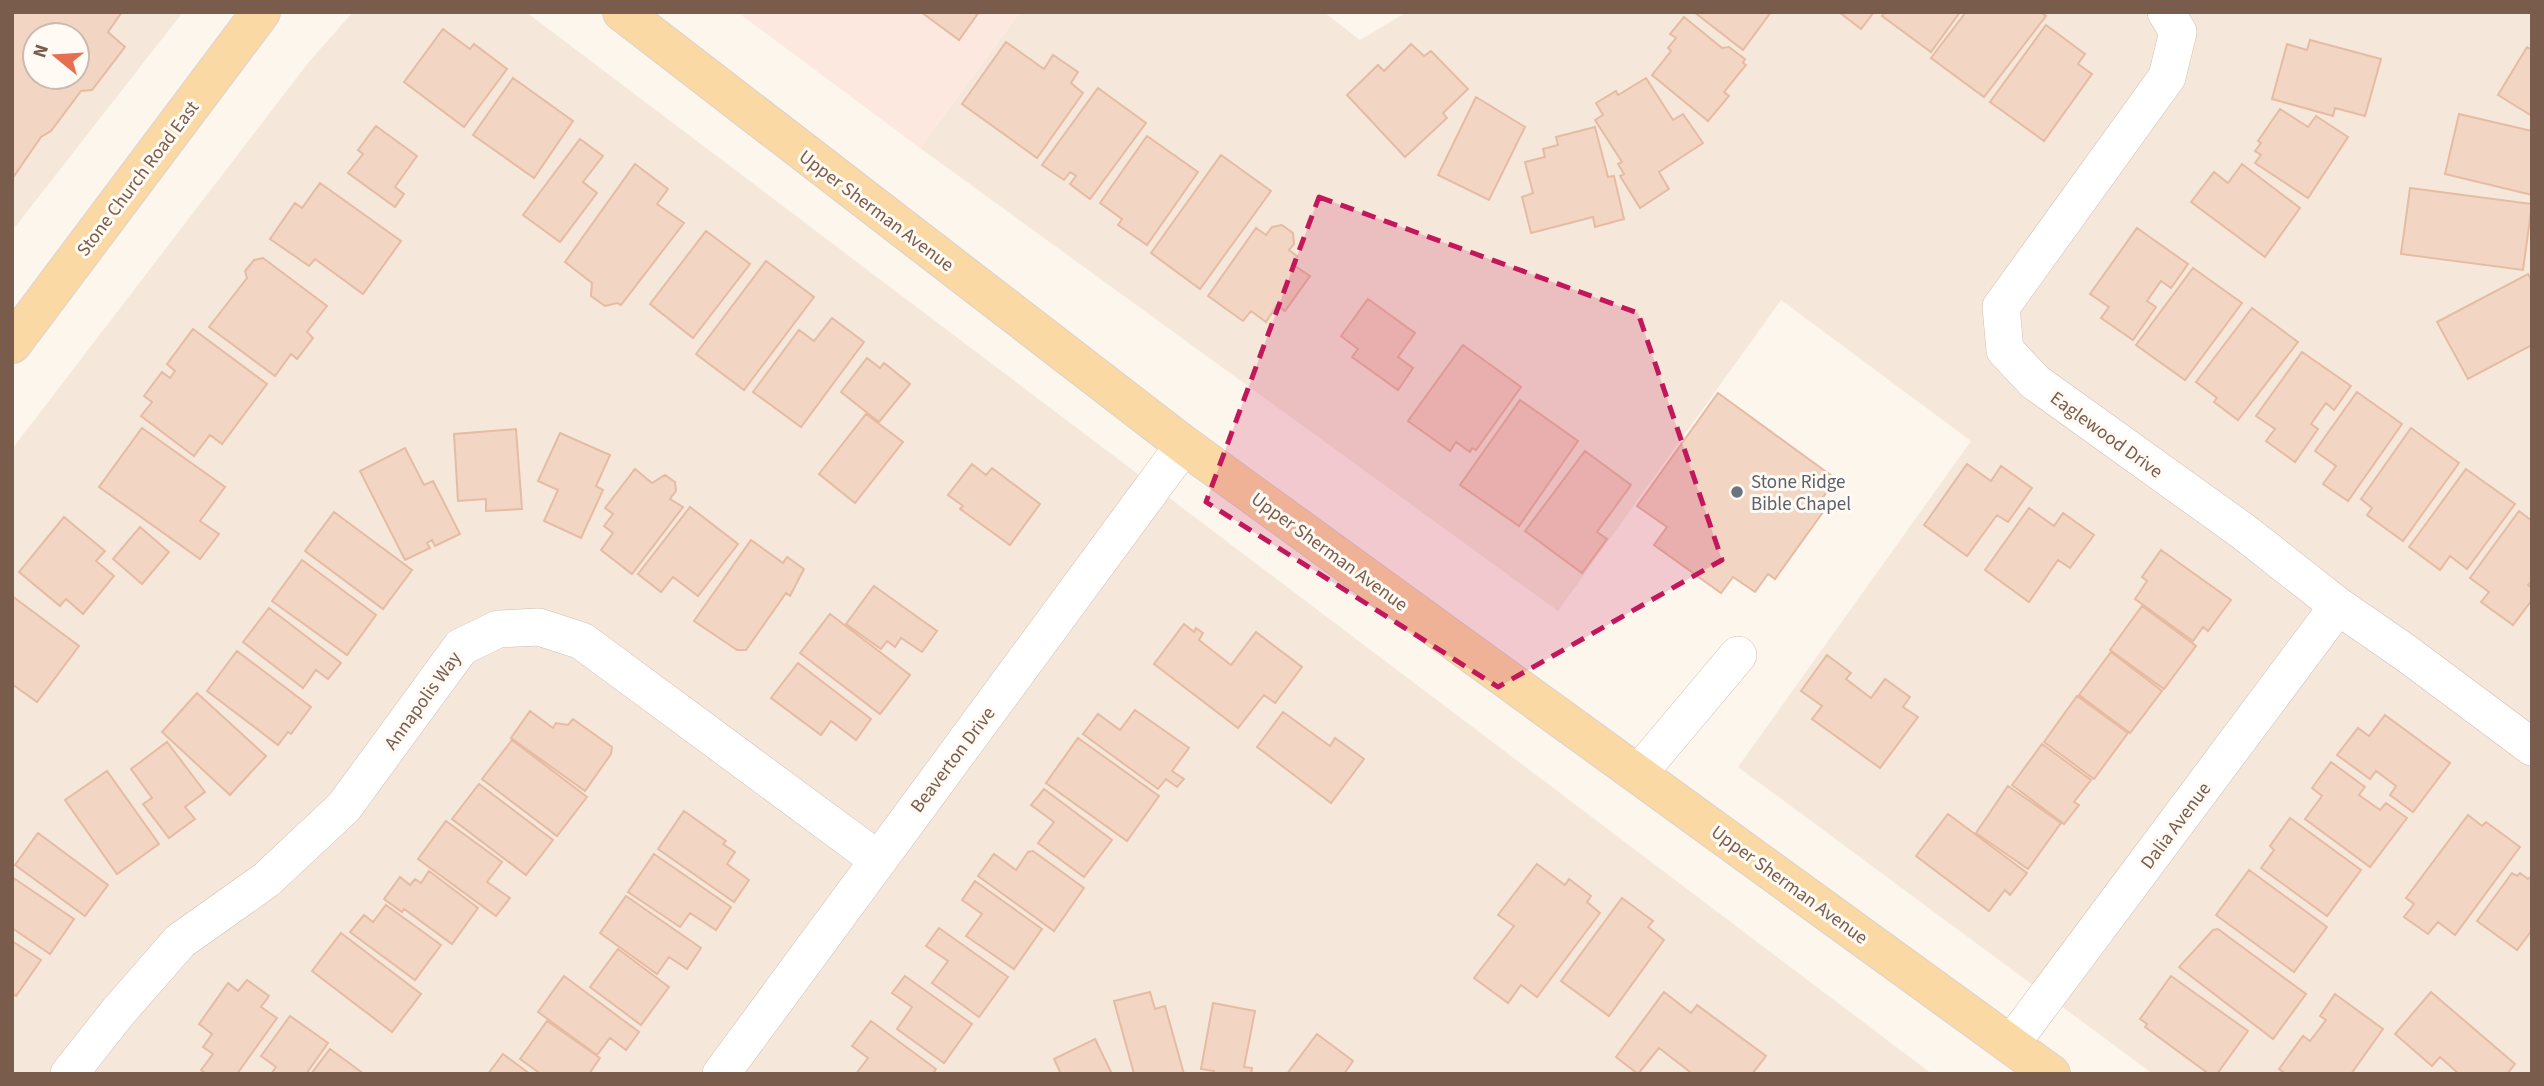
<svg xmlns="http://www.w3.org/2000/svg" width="2544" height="1086" viewBox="0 0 2544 1086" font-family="'Source Sans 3',sans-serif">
<rect width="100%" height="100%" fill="#fdf6ec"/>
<path fill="#f5e8da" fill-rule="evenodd" d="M 12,12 L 183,12 L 12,231 ZM 35,35 L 77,35 L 77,77 L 35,77 Z
M 353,12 L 526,12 L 1932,1074 L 12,1074 L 12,449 L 308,63 Z
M 1020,12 L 1324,12 L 1360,40 L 1407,12 L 2532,12 L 2532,1074 L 2153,1074 L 1738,767 L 1971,441 L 1781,300 L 1558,611 L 920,148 Z"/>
<path fill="#fde8e0" d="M 737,12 L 1020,12 L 920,148 Z"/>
<path fill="#f3d5c3" stroke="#e6bba3" stroke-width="2" fill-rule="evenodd" d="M 12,12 L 122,12 L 108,32 L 125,47 L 92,90 L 81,91 L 51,131 L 41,137 L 12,179 ZM 35,35 L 77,35 L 77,77 L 35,77 Z
M 921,12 L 979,12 L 959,40 Z
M 1694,12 L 1771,12 L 1743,50 Z
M 1839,12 L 1874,12 L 1861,29 Z
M 1885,12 L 1960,12 L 1931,52 L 1882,16 Z
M 1966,12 L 2041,12 L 2046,16 L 1984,97 L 1931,58 Z
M 1684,17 L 1722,48 L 1729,47 L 1745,59 L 1743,63 L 1746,65 L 1724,92 L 1729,96 L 1708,121 L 1652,75 L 1671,51 L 1668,48 L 1676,38 L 1670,34 Z
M 2046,25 L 2085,54 L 2078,64 L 2092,74 L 2044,141 L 1990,102 Z
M 443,29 L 470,49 L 474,44 L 507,69 L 464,127 L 404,82 Z
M 2310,40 L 2381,59 L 2365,116 L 2335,108 L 2333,116 L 2272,99 L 2287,44 L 2307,50 Z
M 1006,42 L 1044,69 L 1053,55 L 1078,72 L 1071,83 L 1083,93 L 1037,158 L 962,104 Z
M 1411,44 L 1424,56 L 1431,51 L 1468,89 L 1443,113 L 1447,118 L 1405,157 L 1347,95 L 1378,65 L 1384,71 Z
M 2527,47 L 2532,50 L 2532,116 L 2498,95 Z
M 513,78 L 573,121 L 534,178 L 473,135 Z
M 1646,78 L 1673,120 L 1683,114 L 1703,143 L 1659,172 L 1669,189 L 1640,208 L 1620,176 L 1624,174 L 1618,164 L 1622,162 L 1595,120 L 1603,115 L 1596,103 L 1616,91 L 1618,95 Z
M 1098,88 L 1146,123 L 1090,199 L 1070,184 L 1076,176 L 1070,172 L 1064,180 L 1042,165 Z
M 1476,97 L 1525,127 L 1489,200 L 1438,175 Z
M 2280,109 L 2308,127 L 2316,116 L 2348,137 L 2308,198 L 2255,163 L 2261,155 L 2255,151 L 2261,143 L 2258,141 Z
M 2459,114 L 2532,131 L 2532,195 L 2445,174 Z
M 376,126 L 417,156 L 395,187 L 404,194 L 395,207 L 348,173 L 363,154 L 358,150 Z
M 1595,127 L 1608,177 L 1614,176 L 1624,219 L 1595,227 L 1593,217 L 1531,233 L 1522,197 L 1533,193 L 1525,162 L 1545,157 L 1543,149 L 1558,145 L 1556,137 Z
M 1147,136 L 1198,172 L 1147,245 L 1118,225 L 1122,219 L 1100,203 Z
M 580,139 L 603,156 L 583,182 L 597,193 L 560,242 L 523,215 Z
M 1221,155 L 1271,191 L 1200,289 L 1151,253 Z
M 635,164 L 668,189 L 657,204 L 684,223 L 621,305 L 617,303 L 605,306 L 591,296 L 592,283 L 565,262 Z
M 2242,164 L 2300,208 L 2265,257 L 2191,202 L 2214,172 L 2228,183 Z
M 320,183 L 401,241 L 363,294 L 315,259 L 309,266 L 270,239 L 295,203 L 302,208 Z
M 2410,188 L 2532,204 L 2523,270 L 2401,254 Z
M 1282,225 L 1293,233 L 1294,244 L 1289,250 L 1297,256 L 1292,264 L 1310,276 L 1285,311 L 1277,305 L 1266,322 L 1251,311 L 1243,321 L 1208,296 L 1256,228 L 1266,235 L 1272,227 Z
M 2137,228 L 2188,264 L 2171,288 L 2161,281 L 2147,301 L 2156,307 L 2133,340 L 2101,318 L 2109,307 L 2090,294 Z
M 706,231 L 750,264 L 693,338 L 650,304 Z
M 263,258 L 327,306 L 307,332 L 313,338 L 297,359 L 291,354 L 275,376 L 209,327 L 247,278 L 245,271 L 254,260 Z
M 766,261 L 814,297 L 744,390 L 696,354 Z
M 2193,268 L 2242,303 L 2185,380 L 2136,345 Z
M 2528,274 L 2532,281 L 2532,345 L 2468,379 L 2437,322 Z
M 1368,299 L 1415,333 L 1398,357 L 1413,368 L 1398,390 L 1352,357 L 1358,349 L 1341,336 Z
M 2252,308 L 2298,342 L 2238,420 L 2214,402 L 2217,398 L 2196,382 Z
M 832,318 L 864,342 L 801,427 L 753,392 L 799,330 L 814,341 Z
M 193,329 L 267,384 L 222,444 L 210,435 L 194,456 L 141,416 L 152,402 L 144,396 L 162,372 L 170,378 L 175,371 L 167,364 Z
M 1463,345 L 1521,387 L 1476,450 L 1472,448 L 1470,452 L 1456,442 L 1450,451 L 1408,421 Z
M 2302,352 L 2351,386 L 2334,410 L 2326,403 L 2311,424 L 2318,429 L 2295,462 L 2266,441 L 2275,429 L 2256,416 Z
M 867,358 L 880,368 L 884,363 L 910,384 L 879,422 L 841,392 Z
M 2357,392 L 2402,424 L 2348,501 L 2323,484 L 2336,466 L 2315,451 Z
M 1718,393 L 1836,479 L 1816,507 L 1823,512 L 1775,579 L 1768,574 L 1755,592 L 1733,577 L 1721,593 L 1654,545 L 1667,527 L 1637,506 Z
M 1520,400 L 1578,441 L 1519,526 L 1460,485 Z
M 866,414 L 903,442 L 855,503 L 819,474 Z
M 142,428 L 225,487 L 200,521 L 219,534 L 200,559 L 99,487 Z
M 2411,428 L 2459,463 L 2403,541 L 2367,515 L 2372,508 L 2361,499 Z
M 516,429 L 522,509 L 486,511 L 486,499 L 458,501 L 454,434 Z
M 560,433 L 610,455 L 596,486 L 603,490 L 581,538 L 544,521 L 558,490 L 538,481 Z
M 405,448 L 424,485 L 433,481 L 460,534 L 435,546 L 432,540 L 427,543 L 430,548 L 405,560 L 360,471 Z
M 1585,451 L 1631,485 L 1597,532 L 1607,539 L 1582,573 L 1525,531 Z
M 972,464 L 986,475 L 992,468 L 1040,504 L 1010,545 L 960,509 L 963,506 L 948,495 Z
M 1967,464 L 1991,481 L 2001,466 L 2032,488 L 2008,522 L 1997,515 L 1967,556 L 1924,525 Z
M 635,469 L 652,483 L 665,475 L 675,482 L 676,491 L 670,499 L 683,507 L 632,574 L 601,550 L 613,533 L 604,526 L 613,514 L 605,508 Z
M 2466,469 L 2515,504 L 2467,569 L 2450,556 L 2440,570 L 2409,547 Z
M 690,507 L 738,544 L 698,596 L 673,577 L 661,592 L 638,574 Z
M 2029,508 L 2054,526 L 2063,513 L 2094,535 L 2070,568 L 2058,560 L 2029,602 L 1985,570 Z
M 2519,511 L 2532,521 L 2532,581 L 2528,585 L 2532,588 L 2532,600 L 2513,625 L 2481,602 L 2489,592 L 2470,578 Z
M 334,512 L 412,570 L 383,609 L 305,551 Z
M 64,517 L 105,551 L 96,561 L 114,576 L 83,614 L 66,599 L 60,606 L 19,572 Z
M 140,527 L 169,552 L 142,584 L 113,559 Z
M 751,540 L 783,563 L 787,557 L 804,569 L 790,596 L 786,593 L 746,650 L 737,650 L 694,621 Z
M 2161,550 L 2231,600 L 2208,631 L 2203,627 L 2193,641 L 2135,599 L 2147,581 L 2142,577 Z
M 302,560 L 376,615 L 347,655 L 272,601 Z
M 874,586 L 937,631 L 922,652 L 901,638 L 895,647 L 887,641 L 881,649 L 846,624 Z
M 12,596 L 79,646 L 37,702 L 12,684 Z
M 2142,606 L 2196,646 L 2164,689 L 2110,650 Z
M 269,608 L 341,663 L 328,679 L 316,670 L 303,688 L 243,642 Z
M 830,614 L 910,675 L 880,714 L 800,653 Z
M 1184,624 L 1194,632 L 1196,628 L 1203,633 L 1199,640 L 1231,665 L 1256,632 L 1302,667 L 1275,703 L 1264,695 L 1238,728 L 1154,664 Z
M 237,651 L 311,707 L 291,734 L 288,732 L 278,745 L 207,691 Z
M 2111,652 L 2162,691 L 2130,733 L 2079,695 Z
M 1827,655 L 1851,673 L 1846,679 L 1871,698 L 1885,679 L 1910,697 L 1903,707 L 1918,717 L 1880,768 L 1812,719 L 1822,706 L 1801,691 Z
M 798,663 L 871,719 L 856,740 L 831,721 L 821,735 L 771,698 Z
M 197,693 L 266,756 L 230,795 L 162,732 Z
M 2077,696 L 2128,733 L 2094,779 L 2044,742 Z
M 1135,710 L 1189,748 L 1172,771 L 1184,779 L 1177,787 L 1166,779 L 1158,789 L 1083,734 L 1098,714 L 1120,730 Z
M 530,711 L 553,728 L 556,723 L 568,725 L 573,719 L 612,747 L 611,754 L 585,791 L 511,738 Z
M 1283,712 L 1330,746 L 1335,738 L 1364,759 L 1331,803 L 1257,747 Z
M 2385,715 L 2450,763 L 2413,812 L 2390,795 L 2396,786 L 2376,771 L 2370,779 L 2337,755 L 2358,728 L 2369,736 Z
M 1078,738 L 1159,796 L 1127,841 L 1046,783 Z
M 512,740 L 587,797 L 557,836 L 482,779 Z
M 167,742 L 205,792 L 185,807 L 195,819 L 169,838 L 143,804 L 152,798 L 131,769 Z
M 2042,744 L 2091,780 L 2074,802 L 2079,805 L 2064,824 L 2012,785 Z
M 2331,762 L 2365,787 L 2359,795 L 2380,810 L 2386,803 L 2407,818 L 2370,867 L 2305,819 L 2322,796 L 2312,788 Z
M 107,771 L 159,844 L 117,874 L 65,800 Z
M 479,784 L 553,840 L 526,875 L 452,819 Z
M 2008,786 L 2061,823 L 2028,869 L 1976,833 Z
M 1044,789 L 1112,840 L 1084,877 L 1038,843 L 1054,822 L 1031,805 Z
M 684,811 L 726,841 L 723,844 L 735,852 L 727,864 L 749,880 L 734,902 L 658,849 Z
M 1948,814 L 2027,873 L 2010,895 L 2005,890 L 1989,911 L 1916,856 Z
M 2468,815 L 2482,826 L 2486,822 L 2520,847 L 2455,935 L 2438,922 L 2428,934 L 2404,917 L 2414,904 L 2406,898 Z
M 2290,818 L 2361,870 L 2327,916 L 2261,868 L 2274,850 L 2270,846 Z
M 446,821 L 502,862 L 487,882 L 510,898 L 496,916 L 418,859 Z
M 38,833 L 108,885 L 85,916 L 15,865 Z
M 1033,851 L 1084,888 L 1054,931 L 978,876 L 994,854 L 1016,870 L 1028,852 Z
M 654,854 L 731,907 L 716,930 L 690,913 L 680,927 L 628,892 Z
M 1537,864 L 1565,885 L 1569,879 L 1591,896 L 1587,902 L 1600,913 L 1537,997 L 1521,985 L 1508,1003 L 1474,978 L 1514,926 L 1498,915 Z
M 2249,870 L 2327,927 L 2294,972 L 2216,915 Z
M 429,871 L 478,908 L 452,944 L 404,909 L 402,912 L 384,899 L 400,877 L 410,885 L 415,879 L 421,883 Z
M 2512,873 L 2517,876 L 2520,873 L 2528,879 L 2532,876 L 2532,930 L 2517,950 L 2477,921 Z
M 12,877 L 74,919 L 50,954 L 12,928 Z
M 975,881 L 1042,929 L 1014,969 L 966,936 L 982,914 L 962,900 Z
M 626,896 L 701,948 L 687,969 L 669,957 L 657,974 L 600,933 Z
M 1622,898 L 1653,921 L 1648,927 L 1664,940 L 1609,1016 L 1561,981 Z
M 386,905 L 441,945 L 415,980 L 350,932 L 364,915 L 373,922 Z
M 939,928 L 1008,977 L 979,1017 L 932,983 L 948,961 L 926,946 Z
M 2218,929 L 2306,994 L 2273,1039 L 2179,967 L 2213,930 Z
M 341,933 L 421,994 L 392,1032 L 312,971 Z
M 12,941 L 41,960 L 16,996 L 12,993 Z
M 618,949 L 669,987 L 641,1025 L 590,987 Z
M 564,976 L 639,1032 L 626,1050 L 610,1038 L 597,1055 L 538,1012 Z
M 905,976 L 972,1024 L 944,1063 L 897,1029 L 912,1007 L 892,993 Z
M 2171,976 L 2248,1031 L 2217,1074 L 2209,1074 L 2145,1027 L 2147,1024 L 2140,1019 Z
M 247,980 L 269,996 L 261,1007 L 277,1018 L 237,1074 L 206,1074 L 201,1070 L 213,1054 L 203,1047 L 212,1034 L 199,1024 L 228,983 L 238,991 Z
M 1150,992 L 1155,1009 L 1165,1006 L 1184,1074 L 1134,1074 L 1114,1001 Z
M 1664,992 L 1691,1013 L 1697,1005 L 1766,1056 L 1752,1074 L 1688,1074 L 1690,1072 L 1659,1048 L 1638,1074 L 1616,1057 Z
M 2431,992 L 2515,1064 L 2507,1074 L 2459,1074 L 2440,1057 L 2432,1066 L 2395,1034 Z
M 2335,994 L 2383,1029 L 2351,1074 L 2286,1074 L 2279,1069 L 2303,1036 L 2310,1041 L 2326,1020 L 2320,1016 Z
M 1213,1003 L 1255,1011 L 1244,1067 L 1252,1068 L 1251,1074 L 1213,1074 L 1214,1071 L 1201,1069 Z
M 290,1016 L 328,1043 L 306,1074 L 271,1074 L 276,1067 L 261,1056 Z
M 547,1021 L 600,1058 L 589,1074 L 541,1074 L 520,1059 Z
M 871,1021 L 936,1069 L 933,1074 L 856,1074 L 868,1058 L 852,1046 Z
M 1317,1034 L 1353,1061 L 1344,1074 L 1287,1074 Z
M 1095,1039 L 1112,1074 L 1061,1074 L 1054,1059 Z
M 330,1049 L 364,1074 L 311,1074 Z
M 503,1054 L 530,1074 L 488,1074 Z"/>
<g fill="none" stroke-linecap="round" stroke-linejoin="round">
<g stroke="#d1beb0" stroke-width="38">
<path id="minor" d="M 2166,12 L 2178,32 L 2167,77 L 2001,307 L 2005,350 L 2035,382 L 2244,532 L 2338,606 L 2406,653 L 2532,747
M 1638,774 L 1738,655
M 2011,1044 L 2338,606
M 69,1074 L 118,1012 L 180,941 L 266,880 L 344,807 L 461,647 L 498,629 L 539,627 L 582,641 L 877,859
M 721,1074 L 1184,445"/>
</g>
<g stroke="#dad1cd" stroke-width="40">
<path id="major" d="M 622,12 L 1184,445 L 2051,1074
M 12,344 L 261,12"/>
</g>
<use href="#minor" stroke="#fff" stroke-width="37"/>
<use href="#major" stroke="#fbd9a5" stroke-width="38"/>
</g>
<path fill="#c2185b" fill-opacity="0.2" stroke="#c2185b" stroke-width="5" stroke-dasharray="14 9" stroke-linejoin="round" d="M 1319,197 L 1638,313 L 1722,560 L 1498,687 L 1206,502 Z"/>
<circle fill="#6b7280" stroke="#fffaf3" stroke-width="2.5" cx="1737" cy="492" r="7"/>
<g text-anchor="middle" stroke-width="6" stroke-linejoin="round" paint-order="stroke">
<g font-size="19" fill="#7a5c4d" stroke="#fffaf3">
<text transform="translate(137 178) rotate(-53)" y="7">Stone Church Road East</text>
<text transform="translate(877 210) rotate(37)" y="7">Upper Sherman Avenue</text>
<text transform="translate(2107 434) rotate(36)" y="7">Eaglewood Drive</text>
<text transform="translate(1330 551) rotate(36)" y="7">Upper Sherman Avenue</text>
<text transform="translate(422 700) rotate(-54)" y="7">Annapolis Way</text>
<text transform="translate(952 759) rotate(-53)" y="7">Beaverton Drive</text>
<text transform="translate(2175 825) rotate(-53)" y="7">Dalia Avenue</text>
<text transform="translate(1790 884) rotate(36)" y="7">Upper Sherman Avenue</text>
</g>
<g font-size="19" fill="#5b616d" stroke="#fffaf3" text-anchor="start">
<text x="1751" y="488">Stone Ridge<tspan x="1751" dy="22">Bible Chapel</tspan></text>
</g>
</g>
<rect width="2544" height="1086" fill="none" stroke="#7a5c4d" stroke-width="28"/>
<g transform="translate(56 56) rotate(288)"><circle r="33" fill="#fffaf3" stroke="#cabbb1" stroke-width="2"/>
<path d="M0-5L12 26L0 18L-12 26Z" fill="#e76f51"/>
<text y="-10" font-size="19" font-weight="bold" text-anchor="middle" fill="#7a5c4d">N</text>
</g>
</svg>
